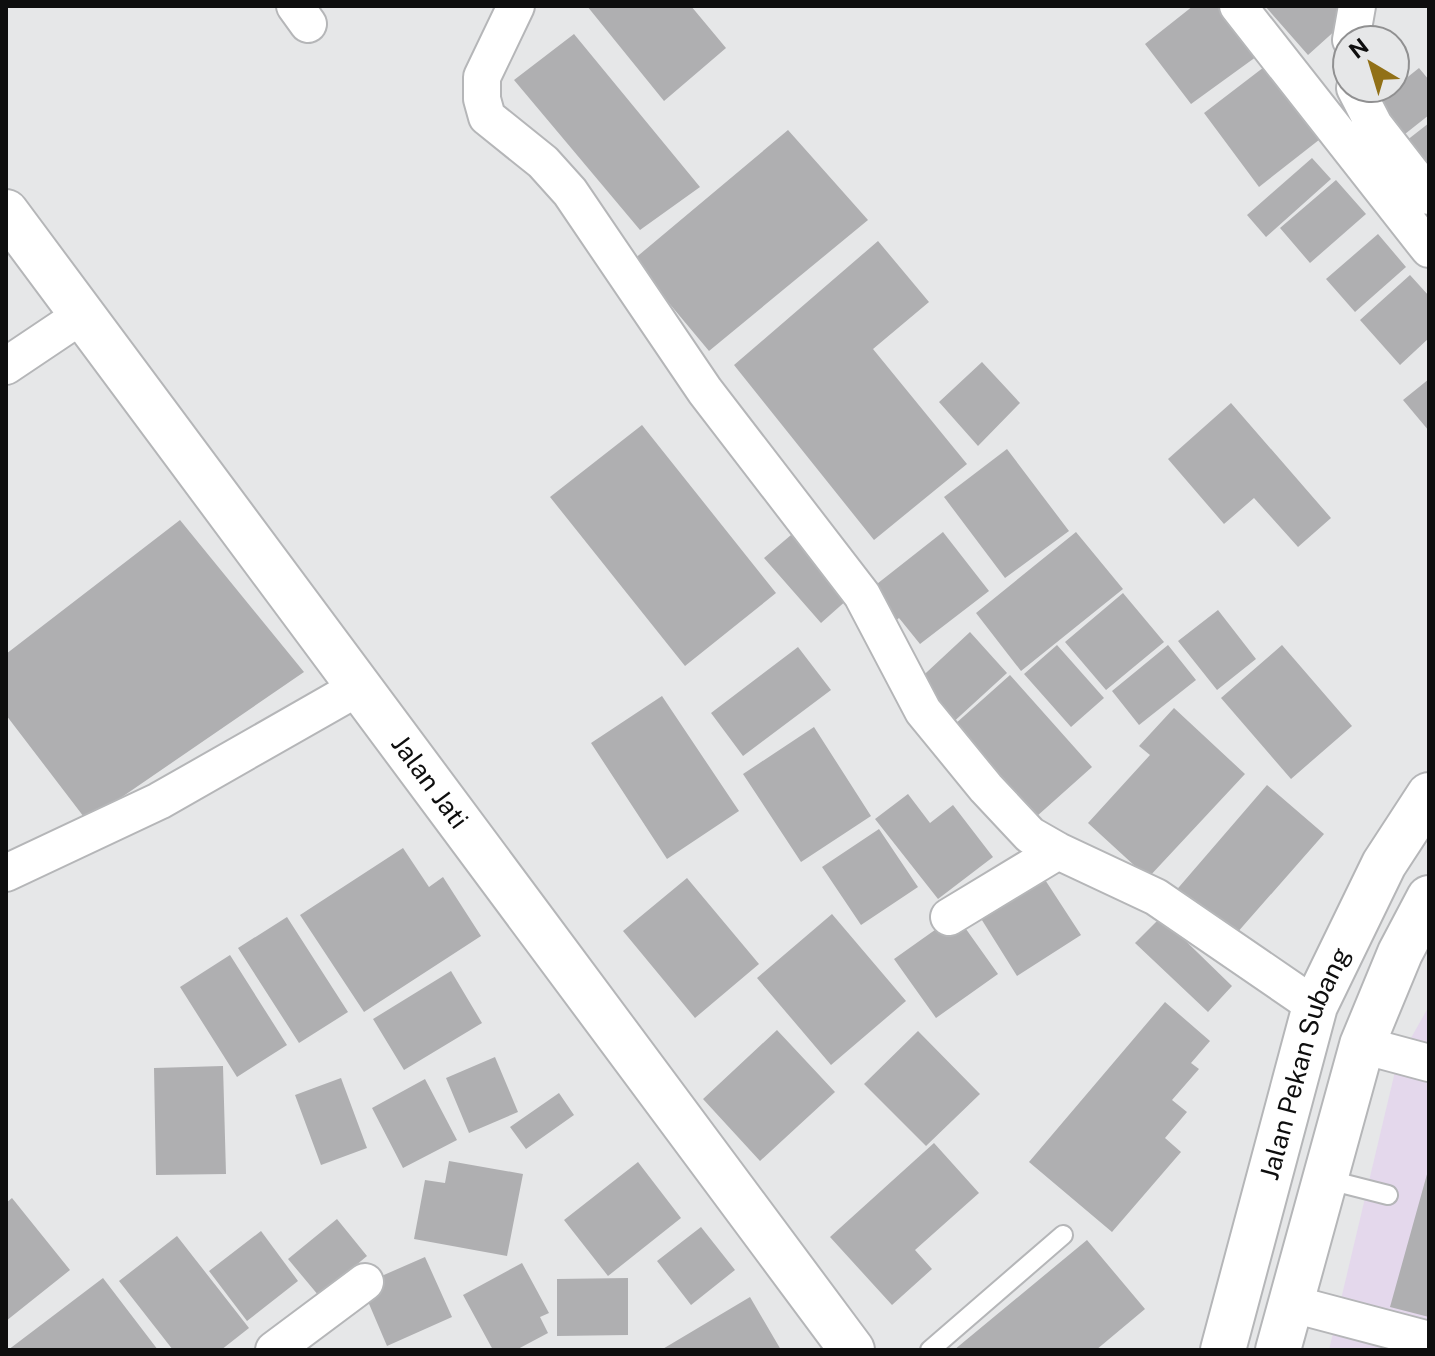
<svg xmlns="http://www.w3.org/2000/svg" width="1435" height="1356" viewBox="0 0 1435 1356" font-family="'Public Sans',sans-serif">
<rect width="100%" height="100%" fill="#e6e7e8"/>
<path fill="#e4d8ec" d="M 1429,1006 L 1429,1350 L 1329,1350 L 1397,1063 Z"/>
<path fill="#afafb1" d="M 587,6 L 691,6 L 726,48 L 664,101 Z
M 1193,6 L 1221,6 L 1260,54 L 1191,104 L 1145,44 Z
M 1265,6 L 1338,6 L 1348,19 L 1308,55 Z
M 574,34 L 700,187 L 640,230 L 514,80 Z
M 1268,64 L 1324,136 L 1259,187 L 1204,113 Z
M 1419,68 L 1429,80 L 1429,115 L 1386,149 L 1359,116 Z
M 1429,123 L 1429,189 L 1397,148 Z
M 788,130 L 868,220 L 709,351 L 633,260 Z
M 1312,158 L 1331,179 L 1266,237 L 1247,215 Z
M 1336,180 L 1366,214 L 1310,263 L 1280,228 Z
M 1378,234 L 1406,267 L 1355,312 L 1326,279 Z
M 878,241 L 929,302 L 873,349 L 967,464 L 874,540 L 734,365 Z
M 1410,275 L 1429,296 L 1429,338 L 1400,365 L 1360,320 Z
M 982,362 L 1020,403 L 978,446 L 939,402 Z
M 1429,379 L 1429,431 L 1403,400 Z
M 1231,403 L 1331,518 L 1298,547 L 1254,498 L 1224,524 L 1168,459 Z
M 642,425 L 776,593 L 685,666 L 550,497 Z
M 1007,449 L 1069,531 L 1005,578 L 944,497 Z
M 180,520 L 304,672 L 87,821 L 6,715 L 6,654 Z
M 943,532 L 989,591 L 920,644 L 899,618 L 893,623 L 868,591 Z
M 1076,532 L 1123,589 L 1021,671 L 976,613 Z
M 791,535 L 848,599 L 821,623 L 764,558 Z
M 1123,593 L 1164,642 L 1106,690 L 1065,642 Z
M 1218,610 L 1256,659 L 1217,690 L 1178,641 Z
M 970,632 L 1007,673 L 949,726 L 913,685 Z
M 1057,645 L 1104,698 L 1071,727 L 1024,674 Z
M 1168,645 L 1196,680 L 1139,725 L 1112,691 Z
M 1282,645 L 1352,726 L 1291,779 L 1221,698 Z
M 798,647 L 831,690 L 743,756 L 711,713 Z
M 1010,675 L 1092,767 L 1027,825 L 945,733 Z
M 662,696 L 739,811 L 667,859 L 591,743 Z
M 1174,708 L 1245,774 L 1148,878 L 1088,823 L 1150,755 L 1139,746 Z
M 814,727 L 871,816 L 801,862 L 743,774 Z
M 1267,785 L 1324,834 L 1229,942 L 1173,894 Z
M 908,794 L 930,823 L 953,805 L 993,857 L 938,899 L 875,819 Z
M 879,829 L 918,887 L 861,925 L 822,867 Z
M 403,848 L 429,887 L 443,877 L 481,936 L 364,1012 L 300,915 Z
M 1038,869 L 1081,935 L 1017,976 L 975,909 Z
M 687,878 L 759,964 L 695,1018 L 623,931 Z
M 832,914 L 906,1001 L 831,1065 L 757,978 Z
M 956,915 L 998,974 L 936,1018 L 894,959 Z
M 287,917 L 348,1012 L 299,1043 L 238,948 Z
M 1161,917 L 1232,986 L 1208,1012 L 1135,943 Z
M 230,955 L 287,1045 L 237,1077 L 180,987 Z
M 451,971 L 482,1023 L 404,1070 L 373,1019 Z
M 1165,1002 L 1210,1041 L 1191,1063 L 1199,1069 L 1172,1100 L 1187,1112 L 1165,1138 L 1181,1152 L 1112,1232 L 1029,1162 Z
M 777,1030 L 835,1092 L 760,1161 L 703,1099 Z
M 918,1031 L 980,1094 L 926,1146 L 864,1084 Z
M 495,1057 L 518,1112 L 469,1133 L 446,1078 Z
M 223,1066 L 226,1174 L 156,1175 L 154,1068 Z
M 341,1078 L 367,1148 L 321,1165 L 295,1095 Z
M 425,1079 L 457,1140 L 403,1168 L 372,1108 Z
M 559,1093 L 574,1115 L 526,1149 L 510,1127 Z
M 934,1143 L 979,1193 L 915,1250 L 932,1269 L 892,1305 L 830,1237 Z
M 449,1161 L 523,1174 L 507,1256 L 414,1239 L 425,1180 L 445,1183 Z
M 638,1162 L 681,1218 L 608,1276 L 564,1220 Z
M 1429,1167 L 1429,1317 L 1390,1307 Z
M 12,1198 L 70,1270 L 6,1321 L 6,1203 Z
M 337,1219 L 367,1256 L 319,1296 L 288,1259 Z
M 701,1227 L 735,1270 L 691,1305 L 657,1261 Z
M 261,1231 L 298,1281 L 247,1321 L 209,1271 Z
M 177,1236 L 249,1328 L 221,1350 L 173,1350 L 119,1281 Z
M 1087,1240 L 1145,1309 L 1096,1350 L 954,1350 Z
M 425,1257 L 452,1317 L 387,1346 L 361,1285 Z
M 522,1263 L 549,1313 L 540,1317 L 548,1333 L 516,1350 L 493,1350 L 463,1295 Z
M 103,1278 L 158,1350 L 8,1350 Z
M 628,1278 L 628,1335 L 557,1336 L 557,1279 Z
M 750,1297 L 781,1350 L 661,1350 Z"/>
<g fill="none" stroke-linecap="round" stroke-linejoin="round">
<g stroke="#b5b6b8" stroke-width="22">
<path id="service" d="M 1325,1179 L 1388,1195
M 930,1350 L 1063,1235"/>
</g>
<g stroke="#b5b6b8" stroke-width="40">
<path id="minor" d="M 295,6 L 308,24
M 516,6 L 482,77 L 482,99 L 487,117 L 543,162 L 570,192 L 705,391 L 862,595 L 923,711 L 986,788 L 1030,835 L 1058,851 L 1156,897 L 1315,1006
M 1238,6 L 1429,249
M 1351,40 L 1357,6
M 1355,88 L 1374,125 L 1429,196
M 6,366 L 82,315
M 6,873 L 159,801 L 359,687
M 949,917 L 1058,851
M 1362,1045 L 1429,1063
M 1289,1303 L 1429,1340
M 274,1350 L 365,1282"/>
</g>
<g stroke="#b5b6b8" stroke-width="48">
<g id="tertiary">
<path id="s1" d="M 6,212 L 852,1350"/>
</g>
</g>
<g stroke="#b5b6b8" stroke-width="48">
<g id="secondary">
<path id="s2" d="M 1223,1350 L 1315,1006 L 1384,864 L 1429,795"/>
<path d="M 1278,1350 L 1362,1045 L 1400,953 L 1429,898"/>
</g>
</g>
<use href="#service" stroke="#fff" stroke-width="18"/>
<use href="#minor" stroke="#fff" stroke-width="36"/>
<use href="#tertiary" stroke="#fff" stroke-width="44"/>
<use href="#secondary" stroke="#fff" stroke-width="44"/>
</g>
<g text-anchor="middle" stroke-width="6" stroke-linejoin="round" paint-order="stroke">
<g font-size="26" fill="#0e0e0e" stroke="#e6e7e8">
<text dy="9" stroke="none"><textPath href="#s1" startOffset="710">Jalan Jati</textPath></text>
<text dy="9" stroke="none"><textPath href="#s2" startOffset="298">Jalan Pekan Subang</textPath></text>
</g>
</g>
<rect width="1435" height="1356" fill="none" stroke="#0e0e0e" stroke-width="16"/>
<g transform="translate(1371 64) rotate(322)"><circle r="38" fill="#e6e7e8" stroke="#909091" stroke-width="2"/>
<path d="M0-6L14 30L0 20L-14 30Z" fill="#917017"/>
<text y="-12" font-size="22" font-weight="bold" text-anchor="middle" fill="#0e0e0e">N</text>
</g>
</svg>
